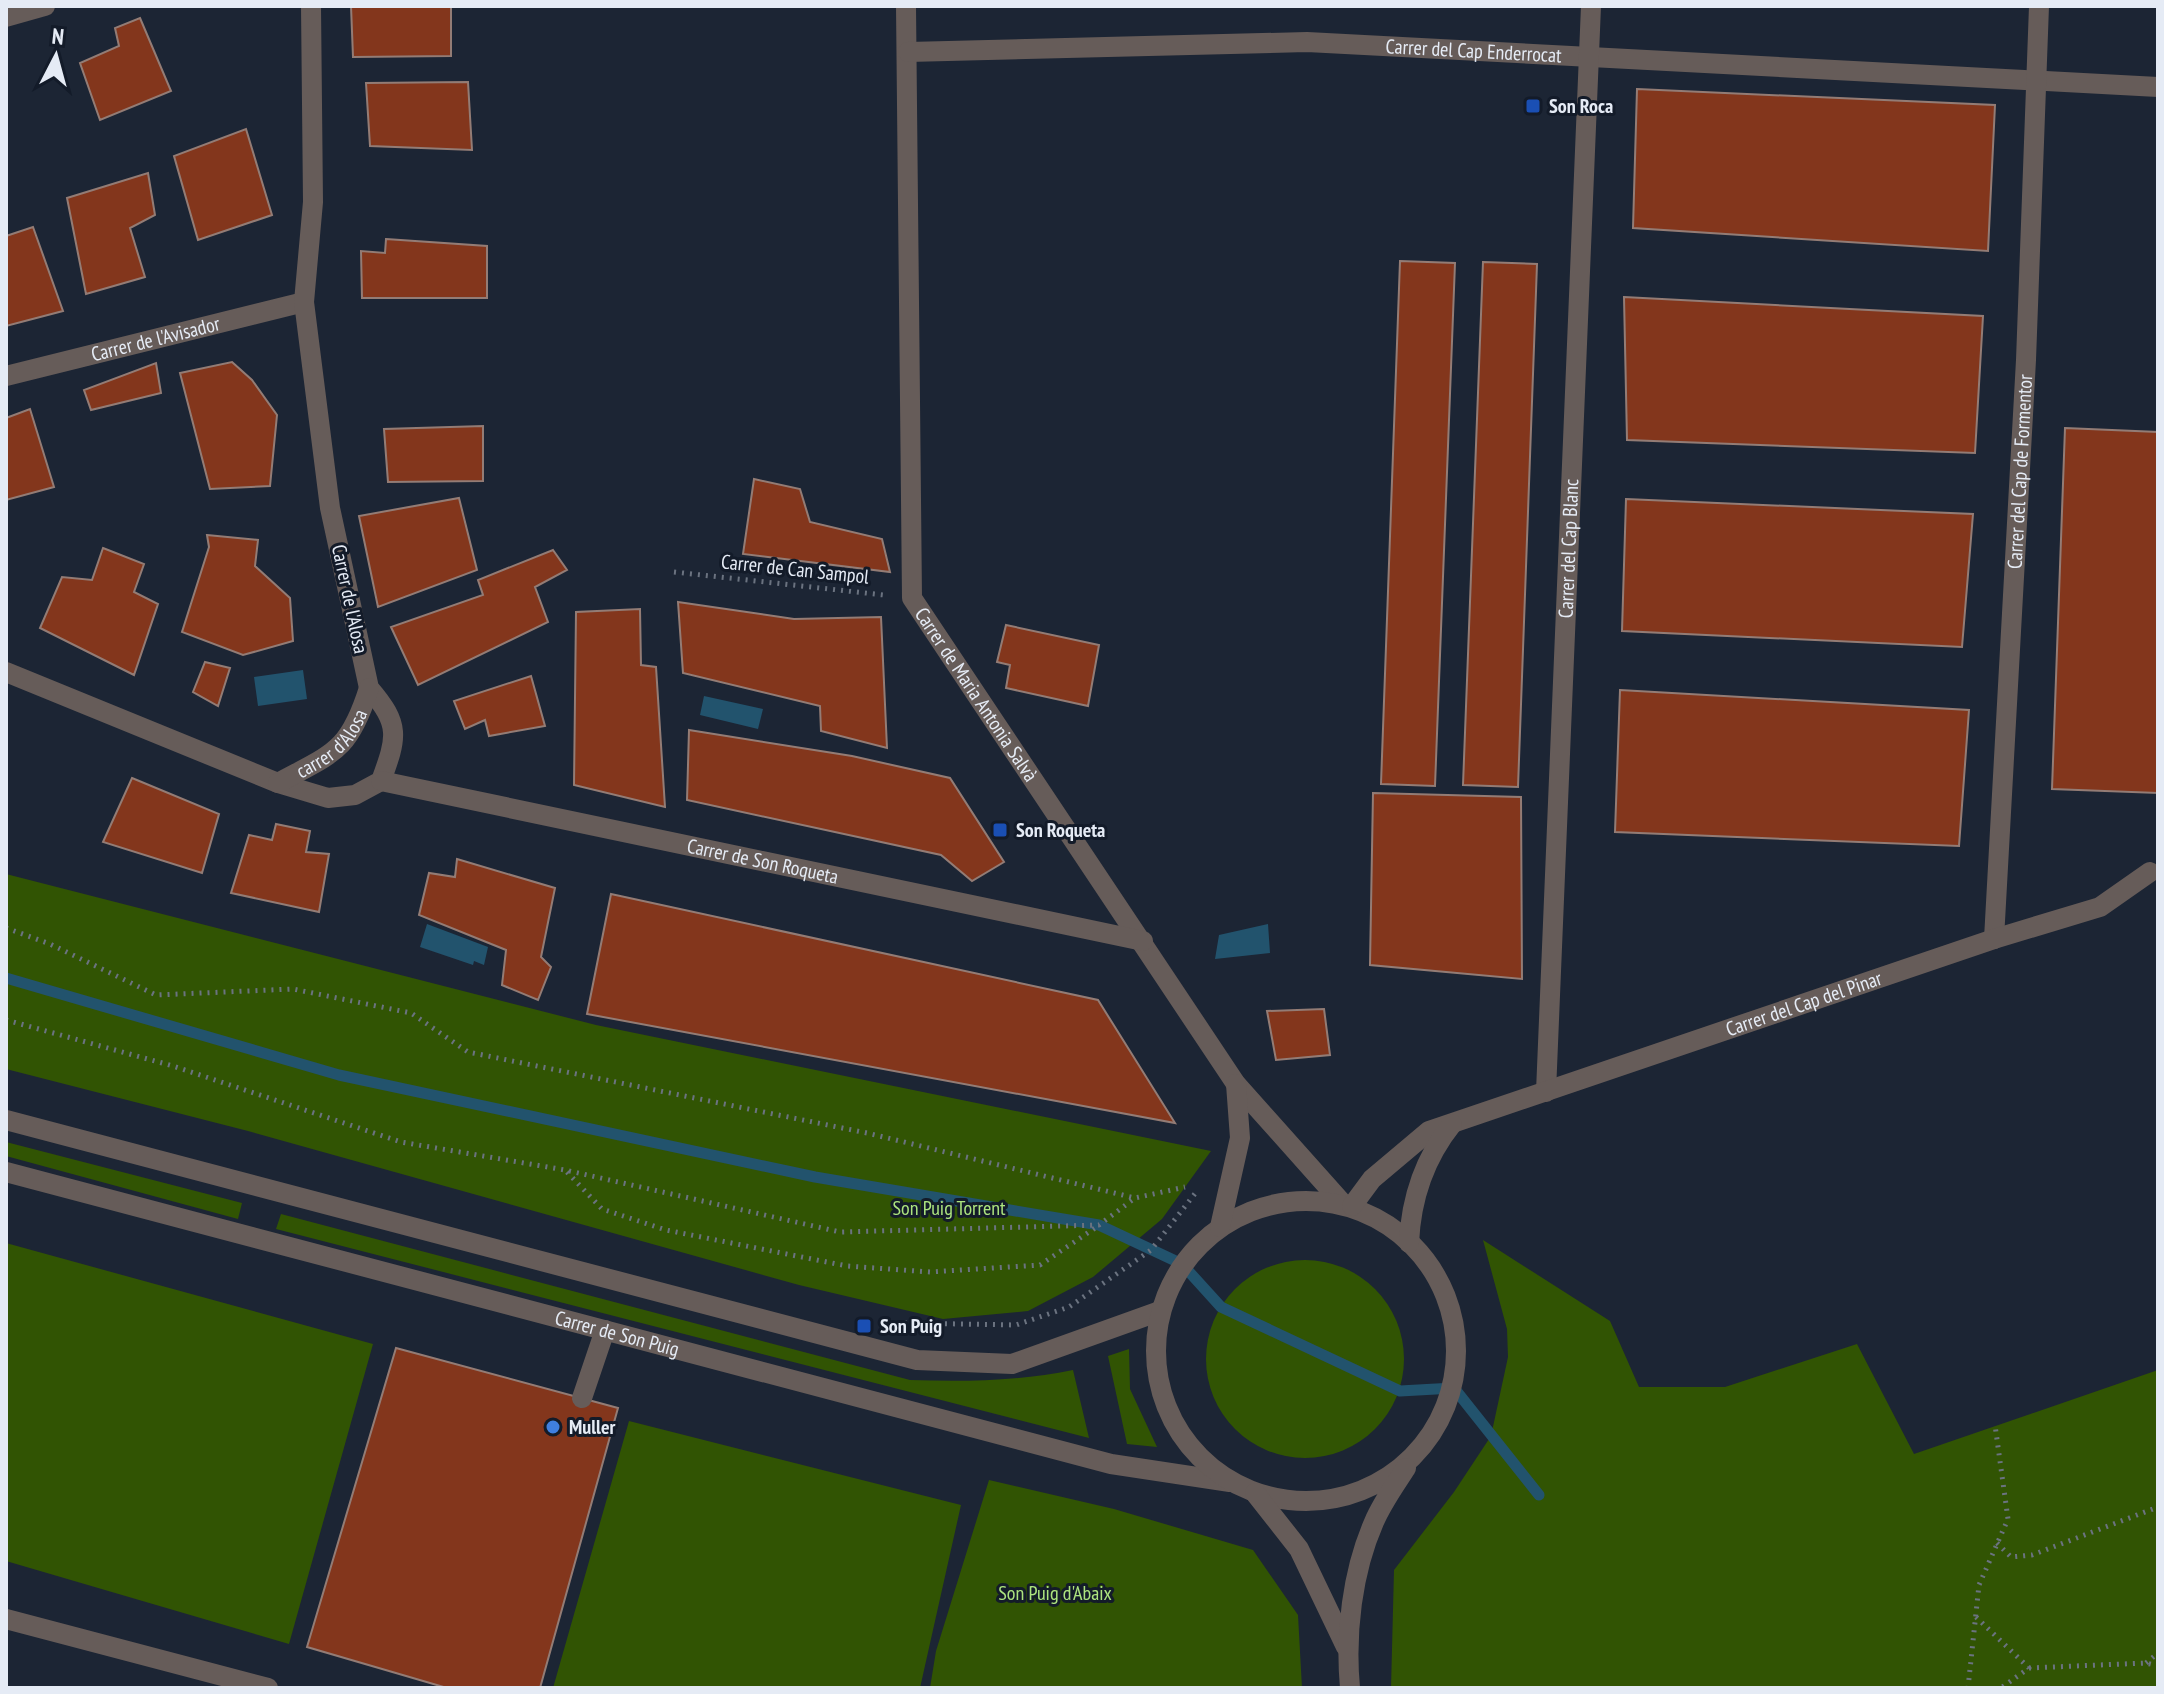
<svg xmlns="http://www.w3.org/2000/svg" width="2164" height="1694" viewBox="0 0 2164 1694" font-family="'PT Sans Narrow',sans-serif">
<rect width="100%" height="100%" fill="#1c2534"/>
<path fill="#315403" d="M 6,874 L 596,1025 L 1211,1151 L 1162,1219 L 1093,1277 L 1028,1311 L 943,1319 L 799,1285 L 248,1131 L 6,1069 Z
M 6,1142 L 242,1203 L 238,1219 L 6,1156 Z
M 281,1214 L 910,1380 C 965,1382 1019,1381 1073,1370 L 1089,1438 L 276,1229 Z
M 1483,1240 L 1610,1321 L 1639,1387 L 1725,1387 L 1857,1344 L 1914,1454 L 2158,1370 L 2158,1688 L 1391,1688 L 1394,1570 L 1454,1492 L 1491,1436 L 1508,1357 L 1507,1329 Z
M 6,1243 L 373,1344 L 289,1644 L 6,1561 Z
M1206 1359a99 99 0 1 1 198 0a99 99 0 1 1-198 0Z
M 1129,1349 L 1130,1389 L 1157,1447 L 1127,1444 L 1108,1356 Z
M 629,1421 L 961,1505 L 920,1688 L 553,1688 Z
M 989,1480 L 1114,1509 L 1253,1550 L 1298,1615 L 1302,1688 L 930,1688 L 936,1651 Z"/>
<path fill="#22536d" d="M 303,670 L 307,699 L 258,706 L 254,677 Z
M 704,696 L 763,709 L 758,729 L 700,715 Z
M 427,924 L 488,947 L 484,965 L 474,961 L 473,965 L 420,947 Z
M 1268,924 L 1270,953 L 1215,959 L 1219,935 Z"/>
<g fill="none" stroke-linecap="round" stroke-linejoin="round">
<path stroke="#22536d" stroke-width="11" d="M 6,978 L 339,1075 L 815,1177 L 1099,1225 L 1182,1264 L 1221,1307 L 1400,1391 L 1454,1388 L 1539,1495"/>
</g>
<path fill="#83361c" stroke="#937c75" stroke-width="2" d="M 351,6 L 451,6 L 451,56 L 353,57 Z
M 140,18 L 171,91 L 100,120 L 80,63 L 119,46 L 115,28 Z
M 468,82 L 472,150 L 370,146 L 366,83 Z
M 1637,89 L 1995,105 L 1988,251 L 1633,228 Z
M 246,129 L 272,215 L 198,240 L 174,156 Z
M 148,173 L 155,215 L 130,228 L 145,277 L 86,294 L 67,198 Z
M 33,227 L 63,311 L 6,326 L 6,236 Z
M 386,239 L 487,246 L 487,298 L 362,298 L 361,251 L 385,253 Z
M 1400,261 L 1455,263 L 1435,786 L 1381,784 Z
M 1483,262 L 1537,264 L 1518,787 L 1463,785 Z
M 1624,297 L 1983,316 L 1975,453 L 1627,440 Z
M 232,362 L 252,380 L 277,415 L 270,486 L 210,489 L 180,373 Z
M 156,363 L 161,393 L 91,410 L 84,390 Z
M 30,409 L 54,487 L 6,500 L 6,418 Z
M 483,426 L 483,481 L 388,482 L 384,429 Z
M 2065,428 L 2158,432 L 2158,793 L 2052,789 Z
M 754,479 L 800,489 L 810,522 L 882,539 L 890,572 L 743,554 Z
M 459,498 L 477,570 L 378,607 L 359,516 Z
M 1626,499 L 1973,514 L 1962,647 L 1622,631 Z
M 207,535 L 258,540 L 255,566 L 290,598 L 293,641 L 243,655 L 182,632 L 209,547 Z
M 103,548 L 144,564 L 134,592 L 158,604 L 134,675 L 40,628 L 62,577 L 92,580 Z
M 553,550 L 567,570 L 535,587 L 548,622 L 418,685 L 391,627 L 483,595 L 478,580 Z
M 678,602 L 794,619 L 881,617 L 887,748 L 821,731 L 820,706 L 683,673 Z
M 640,609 L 641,665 L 656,667 L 665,807 L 574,785 L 576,612 Z
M 1006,625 L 1099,645 L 1088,706 L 1006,688 L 1010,665 L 997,662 Z
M 205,662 L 230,668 L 218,706 L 193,692 Z
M 531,676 L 545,726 L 489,736 L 485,720 L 465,729 L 454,701 Z
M 1620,690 L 1969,710 L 1959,846 L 1615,832 Z
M 689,730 L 852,756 L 950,778 L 1004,862 L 972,881 L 941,855 L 687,800 Z
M 132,778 L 219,814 L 202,873 L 103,842 Z
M 1373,793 L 1521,797 L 1522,979 L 1370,965 Z
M 276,824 L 310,831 L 306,852 L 329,854 L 319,912 L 231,893 L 249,835 L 272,840 Z
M 457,859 L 555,888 L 541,957 L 551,967 L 538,1000 L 502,985 L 506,950 L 419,915 L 429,873 L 455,877 Z
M 611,894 L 1098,1000 L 1175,1123 L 587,1014 Z
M 1324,1009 L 1330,1055 L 1276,1060 L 1267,1011 Z
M 396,1348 L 618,1408 L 540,1688 L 447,1688 L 307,1647 Z"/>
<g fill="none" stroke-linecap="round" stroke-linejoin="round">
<path stroke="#6b7380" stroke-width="5" stroke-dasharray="2 6" stroke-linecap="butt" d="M 674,572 L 884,595
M 6,928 L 50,944 L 156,995 L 293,989 L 411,1013 L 468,1052 L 867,1133 L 1135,1198 L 1185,1187
M 6,1020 L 173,1066 L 401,1142 L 565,1170 L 840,1232 L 1099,1225 L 1135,1198
M 567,1172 L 602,1209 L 666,1230 L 847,1266 L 930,1272 L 1040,1265 L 1098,1226
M 905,1323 L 1016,1325 L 1069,1307 L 1151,1250 L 1197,1191
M 1997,1543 L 2011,1557 L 2032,1555 L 2158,1507
M 1976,1617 L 2029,1668 L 2001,1688
M 2146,1663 L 2158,1653
M 2029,1668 L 2146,1663 L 2158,1666
M 1968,1688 L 1979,1585 L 2008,1519 L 1995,1425"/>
<g stroke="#665c59" stroke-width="20">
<path id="s1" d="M 906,6 L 912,598 L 1236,1084 L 1344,1205"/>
<path d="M 6,17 L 45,6"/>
<path id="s2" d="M 908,52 L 1307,42 L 2158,87"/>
<path id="s3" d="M 6,376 L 304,302"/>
<path d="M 6,672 L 278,783 L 328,798 L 355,795 L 381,781 C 397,737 401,725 369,688 L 330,508 L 304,302 L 313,202 L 311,6"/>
<path id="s4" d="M 381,781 L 1143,941"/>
<path id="s5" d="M 278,783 C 333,753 349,752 369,688"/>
<path id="s6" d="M 1994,939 L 2026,360 L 2039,6"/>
<path id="s7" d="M 1546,1092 L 1591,6"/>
<path d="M 6,1120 L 917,1360 L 1012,1364 L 1160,1311"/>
<path id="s8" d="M 6,1172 L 1111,1464 L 1230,1482"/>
<circle cx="1306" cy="1351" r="150"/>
<path id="s9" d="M 1352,1206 L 1372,1179 L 1429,1131 L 1994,939 L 2100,907 L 2150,872"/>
<path d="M 1220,1227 L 1240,1138 L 1236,1084"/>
<path d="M 1409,1243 C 1411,1198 1424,1159 1452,1124"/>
<path d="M 582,1398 L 605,1330"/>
<path d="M 1255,1493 L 1299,1549 L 1346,1647"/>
<path d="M 6,1619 L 268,1688"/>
<path d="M 1350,1688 C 1345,1634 1352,1572 1374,1522 C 1382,1503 1395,1485 1406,1468"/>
</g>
</g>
<g fill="#1a4fb4" stroke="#131b29" stroke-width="3">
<rect x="1525" y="98" width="16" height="16" rx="4"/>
<rect x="992" y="822" width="16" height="16" rx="4"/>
<rect x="856" y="1318" width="16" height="16" rx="4"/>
</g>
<circle fill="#3f7fe0" stroke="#131b29" stroke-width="3" cx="553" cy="1427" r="8"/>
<g text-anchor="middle" stroke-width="6" stroke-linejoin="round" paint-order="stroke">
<g font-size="20" fill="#e5ebf5" stroke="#131b29">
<text dy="7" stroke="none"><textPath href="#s2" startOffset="566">Carrer del Cap Enderrocat</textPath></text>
<text dy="7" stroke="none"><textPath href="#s3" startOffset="154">Carrer de l'Avisador</textPath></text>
<text dy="7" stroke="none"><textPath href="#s6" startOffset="468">Carrer del Cap de Formentor</textPath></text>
<text dy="7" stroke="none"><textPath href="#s7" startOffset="544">Carrer del Cap Blanc</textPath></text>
<text transform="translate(795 569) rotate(6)" y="7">Carrer de Can Sampol</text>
<text transform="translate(350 599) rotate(78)" y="7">Carrer de l'Alosa</text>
<text dy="7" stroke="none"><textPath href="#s1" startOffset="708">Carrer de Maria Antonia Salvà</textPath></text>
<text dy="7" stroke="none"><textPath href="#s5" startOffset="68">carrer d'Alosa</textPath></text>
<text dy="7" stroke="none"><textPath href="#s4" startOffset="390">Carrer de Son Roqueta</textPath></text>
<text dy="7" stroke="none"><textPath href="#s9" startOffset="504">Carrer del Cap del Pinar</textPath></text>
<text dy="7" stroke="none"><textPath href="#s8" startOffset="632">Carrer de Son Puig</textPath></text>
</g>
<g font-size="20" font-weight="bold" fill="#e5ebf5" stroke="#131b29" text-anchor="start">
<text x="1549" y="113">Son Roca</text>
<text x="1016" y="837">Son Roqueta</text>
<text x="880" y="1333">Son Puig</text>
<text x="569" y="1434">Muller</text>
</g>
<g font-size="20" fill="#ade47f" stroke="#131b29">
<text x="949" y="1215">Son Puig Torrent</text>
<text x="1055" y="1600">Son Puig d'Abaix</text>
</g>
</g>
<rect width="2164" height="1694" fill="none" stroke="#e5ebf5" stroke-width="16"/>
<g transform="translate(56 56) rotate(6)" stroke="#131b29" stroke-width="6" paint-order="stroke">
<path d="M0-6L14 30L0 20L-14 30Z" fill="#e5ebf5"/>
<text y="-12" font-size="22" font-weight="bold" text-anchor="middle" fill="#e5ebf5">N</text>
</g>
</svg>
